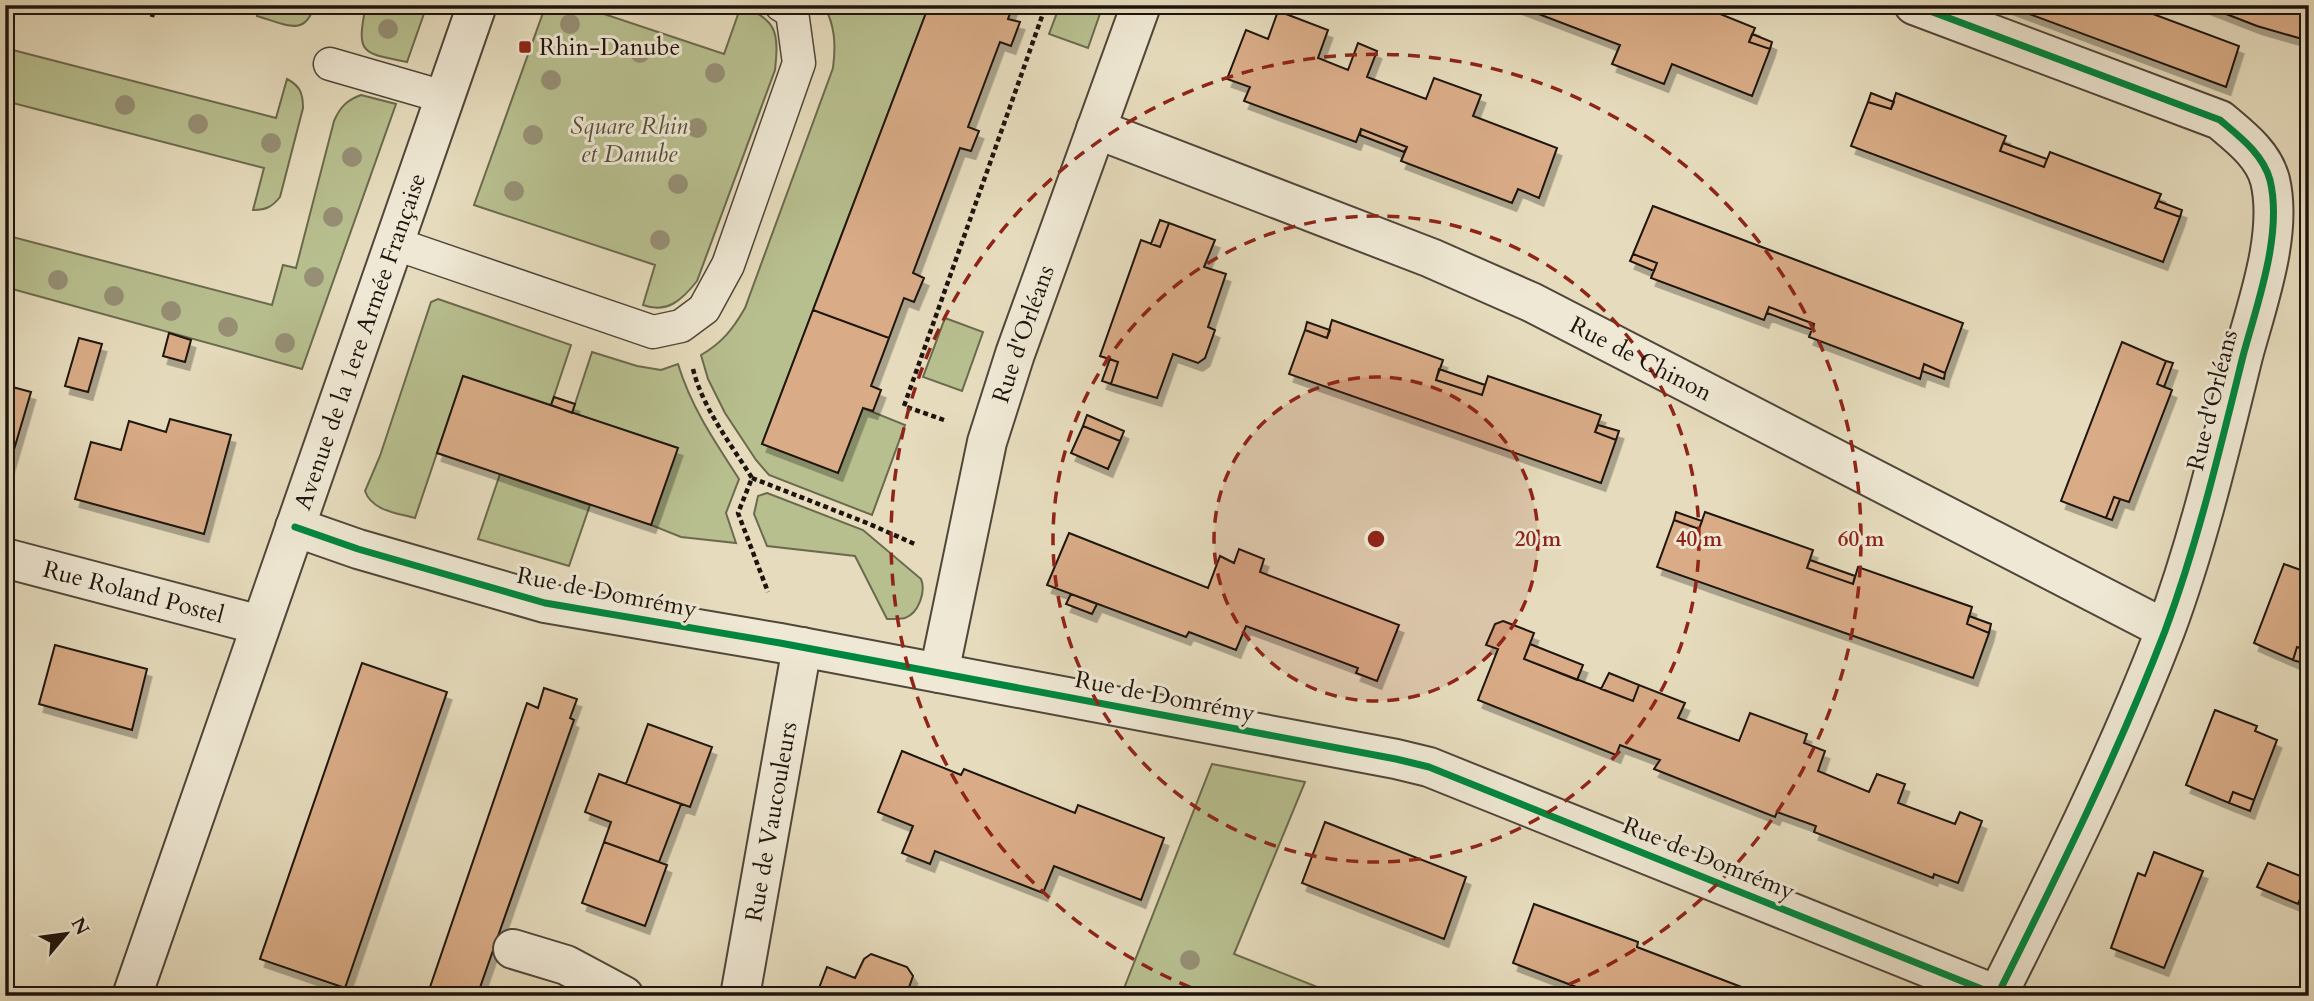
<svg xmlns="http://www.w3.org/2000/svg" width="2314" height="1001" viewBox="0 0 2314 1001" font-family="Cardo,serif">
<defs>
<filter id="shadow"><feDropShadow dx="4.5" dy="8" stdDeviation="0" flood-color="#0004"/></filter>
</defs>
<rect width="100%" height="100%" fill="#e6dcbd"/>
<filter id="stains"><feTurbulence type="fractalNoise" baseFrequency=".00286" numOctaves="4"/><feColorMatrix values="0 0 0 0 .2 0 0 0 0 .09 0 0 0 0 .02 0 0 0 .5 -.17"/></filter>
<radialGradient id="worn" r=".72"><stop offset=".6" stop-color="#630" stop-opacity="0"/><stop offset="1" stop-color="#630" stop-opacity=".3"/></radialGradient>
<path fill="#b8bf8f" stroke="#6b6a4e" stroke-width="2" d="M 260,5 L 314,5 C 306,39 282,23 257,16 Z
M 366,5 L 380,5 L 408,13 L 411,5 L 427,5 L 407,62 C 361,53 356,54 366,5 Z
M 549,5 L 577,5 L 724,54 L 741,6 C 777,19 779,33 775,70 L 697,281 C 682,300 667,314 643,305 L 655,265 L 474,205 L 544,10 Z
M 824,5 L 929,5 L 762,444 L 838,472 L 863,408 L 905,425 L 872,515 L 769,475 L 756,460 L 725,413 L 708,379 L 701,355 C 722,343 733,329 745,308 L 833,68 C 836,44 835,26 824,5 Z
M 1060,5 L 1103,5 L 1088,48 L 1049,34 Z
M 5,48 L 276,118 L 287,79 C 300,86 303,93 303,108 L 280,197 C 272,207 266,210 253,210 L 264,168 L 5,101 Z
M 361,95 L 396,104 L 302,369 L 5,287 L 5,235 L 272,305 L 283,265 L 296,268 L 334,121 C 340,107 347,100 361,95 Z
M 438,299 L 571,345 L 551,405 L 463,376 L 415,518 C 397,513 372,511 365,491 L 380,456 L 431,302 Z
M 945,318 L 983,332 L 962,391 L 923,377 Z
M 592,352 L 637,366 L 661,370 L 678,364 C 691,407 715,442 739,479 L 726,513 L 736,543 L 681,537 L 651,525 L 677,448 L 572,413 Z
M 500,474 L 590,505 L 569,566 L 478,539 Z
M 767,493 L 863,530 L 921,579 C 926,591 919,613 905,618 C 900,619 893,619 887,619 L 855,556 L 767,546 L 754,514 L 758,496 Z
M 1212,764 L 1305,782 L 1234,954 L 1340,996 L 1121,996 Z"/>
<path fill="#d9ac87" stroke="#1e140d" stroke-width="2" filter="url(#shadow)" d="M 929,5 L 1013,5 L 1008,19 L 1020,22 L 1011,46 L 1000,42 L 968,127 L 979,131 L 971,151 L 960,148 L 913,273 L 924,278 L 914,302 L 904,298 L 889,338 L 813,310 Z
M 1515,5 L 1698,5 L 1755,28 L 1749,42 L 1770,49 L 1752,96 L 1672,64 L 1664,84 L 1612,64 L 1620,45 Z
M 2005,5 L 2129,5 L 2239,46 L 2226,87 Z
M 2203,5 L 2309,5 L 2309,41 L 2257,26 Z
M 1278,11 L 1328,30 L 1318,58 L 1348,70 L 1358,43 L 1377,51 L 1367,77 L 1426,99 L 1434,78 L 1481,95 L 1473,116 L 1557,148 L 1539,198 L 1518,189 L 1512,203 L 1401,161 L 1407,147 L 1361,129 L 1356,142 L 1244,101 L 1250,87 L 1227,79 L 1246,30 L 1268,39 Z
M 1752,34 L 1772,42 L 1770,49 L 1749,42 Z
M 1871,93 L 1894,102 L 1891,109 L 1868,102 Z
M 1896,93 L 2006,136 L 2000,151 L 2044,167 L 2050,152 L 2161,194 L 2155,208 L 2180,217 L 2163,262 L 1851,146 L 1868,102 L 1891,109 Z
M 1361,129 L 1407,147 L 1404,152 L 1360,135 Z
M 2003,143 L 2047,159 L 2044,167 L 2000,151 Z
M 2158,201 L 2182,210 L 2180,217 L 2155,208 Z
M 1653,206 L 1963,323 L 1945,373 L 1924,364 L 1920,379 L 1809,337 L 1814,324 L 1769,307 L 1764,320 L 1651,278 L 1657,263 L 1633,254 Z
M 1160,220 L 1169,223 L 1160,247 L 1151,244 Z
M 1169,223 L 1215,240 L 1204,267 L 1226,274 L 1208,327 L 1215,330 L 1205,358 L 1198,363 L 1173,354 L 1157,398 L 1111,384 L 1118,362 L 1100,356 L 1141,240 L 1160,247 Z
M 1633,254 L 1657,263 L 1654,271 L 1630,261 Z
M 1769,307 L 1814,324 L 1813,330 L 1767,313 Z
M 813,310 L 889,338 L 871,386 L 881,390 L 873,411 L 863,408 L 838,473 L 762,444 Z
M 1332,320 L 1443,360 L 1436,380 L 1482,395 L 1488,376 L 1601,415 L 1595,432 L 1616,440 L 1601,483 L 1289,374 L 1305,330 L 1327,338 Z
M 1307,322 L 1330,330 L 1327,338 L 1305,330 Z
M 169,333 L 191,340 L 185,362 L 163,356 Z
M 79,338 L 102,344 L 88,392 L 65,386 Z
M 2122,342 L 2166,361 L 2157,384 L 2172,390 L 2129,502 L 2114,497 L 2106,518 L 2061,501 Z
M 1110,359 L 1118,362 L 1111,384 L 1102,381 Z
M 2166,361 L 2173,363 L 2164,387 L 2157,384 Z
M 1924,364 L 1945,373 L 1944,379 L 1922,371 Z
M 1439,369 L 1485,385 L 1482,395 L 1436,380 Z
M 463,376 L 678,448 L 651,525 L 437,453 Z
M 5,385 L 31,392 L 5,480 Z
M 554,397 L 575,404 L 572,413 L 551,405 Z
M 1087,415 L 1124,431 L 1120,441 L 1083,426 Z
M 170,419 L 231,435 L 204,534 L 75,499 L 91,442 L 121,450 L 129,421 L 166,432 Z
M 1598,425 L 1619,431 L 1616,440 L 1595,432 Z
M 1083,426 L 1120,441 L 1108,469 L 1071,453 Z
M 2114,497 L 2120,499 L 2112,520 L 2106,518 Z
M 1676,512 L 1702,521 L 1699,529 L 1674,520 Z
M 1705,512 L 1813,550 L 1807,568 L 1853,584 L 1858,567 L 1972,607 L 1967,624 L 1989,633 L 1973,678 L 1657,567 L 1674,520 L 1699,529 Z
M 1069,533 L 1208,588 L 1220,556 L 1234,563 L 1239,549 L 1264,559 L 1260,572 L 1399,625 L 1377,681 L 1356,673 L 1358,668 L 1246,626 L 1236,650 L 1189,632 L 1186,637 L 1047,585 Z
M 1810,560 L 1855,576 L 1853,584 L 1807,568 Z
M 2284,564 L 2309,573 L 2309,651 L 2297,647 L 2293,660 L 2254,643 Z
M 1071,594 L 1097,604 L 1092,614 L 1066,604 Z
M 1969,616 L 1991,624 L 1989,633 L 1967,624 Z
M 1503,621 L 1534,633 L 1524,659 L 1633,701 L 1639,685 L 1685,703 L 1678,718 L 1739,741 L 1750,713 L 1807,734 L 1804,743 L 1825,751 L 1818,771 L 1869,792 L 1877,774 L 1905,784 L 1898,803 L 1955,824 L 1960,812 L 1982,821 L 1958,883 L 1934,874 L 1933,878 L 1814,832 L 1816,826 L 1777,812 L 1775,817 L 1654,769 L 1660,760 L 1620,745 L 1616,755 L 1478,700 L 1498,649 L 1486,645 L 1495,624 Z
M 1530,644 L 1583,665 L 1577,680 L 1524,659 Z
M 55,645 L 147,669 L 132,730 L 39,704 Z
M 2297,647 L 2309,651 L 2309,665 L 2293,660 Z
M 362,663 L 447,692 L 345,988 L 260,959 Z
M 1609,673 L 1639,685 L 1633,701 L 1601,689 Z
M 544,688 L 577,699 L 570,718 L 574,720 L 477,996 L 427,996 L 527,703 L 538,708 Z
M 2215,710 L 2257,726 L 2255,731 L 2277,740 L 2254,800 L 2233,792 L 2229,803 L 2186,785 Z
M 648,724 L 712,747 L 690,807 L 626,784 Z
M 902,751 L 961,775 L 964,769 L 1075,813 L 1078,805 L 1164,838 L 1141,900 L 1054,866 L 1043,893 L 935,851 L 930,864 L 902,853 L 913,826 L 878,812 Z
M 599,774 L 681,804 L 659,862 L 604,842 L 611,822 L 585,812 Z
M 2233,792 L 2254,800 L 2250,811 L 2229,803 Z
M 1325,822 L 1466,877 L 1444,939 L 1302,883 Z
M 604,842 L 667,865 L 645,926 L 582,903 Z
M 2154,852 L 2203,871 L 2164,968 L 2111,948 L 2138,873 L 2145,876 Z
M 2268,863 L 2308,879 L 2298,904 L 2257,887 Z
M 1534,904 L 1638,942 L 1637,947 L 1765,996 L 1600,996 L 1513,963 Z
M 871,954 L 907,967 L 913,976 L 906,996 L 816,996 L 827,967 L 855,978 L 864,959 Z"/>
<g fill="none" stroke-linecap="round" stroke-linejoin="round">
<g stroke="#504639" stroke-width="35">
<path id="service" d="M 330,64 L 444,97
M 393,243 L 653,332 L 681,326 L 704,309 L 728,265 L 799,63 L 792,12 L 781,5"/>
</g>
<g stroke="#504639" stroke-width="42">
<g id="minor">
<path d="M 1914,5 L 2220,120 C 2240,137 2263,154 2270,180 C 2283,234 2257,304 2243,356 C 2220,449 2198,542 2165,631 C 2117,756 2057,876 1997,996"/>
<path id="s1" d="M 1096,129 L 1431,258 L 1531,302 L 2165,629"/>
<path d="M 295,527 L 358,549 L 545,603 L 780,643 L 1396,759 L 1429,767 L 1999,996"/>
<path id="s2" d="M 5,558 L 260,625"/>
<path id="s3" d="M 939,673 L 987,442 L 1015,354 L 1141,5"/>
<path d="M 513,949 L 566,965 L 624,996"/>
<path id="s4" d="M 132,996 L 477,5"/>
<path id="s5" d="M 740,996 L 802,647"/>
</g>
</g>
<path stroke="#1e140d" stroke-width="4.5" stroke-dasharray="5 3.5" stroke-linecap="butt" d="M 152,17 L 155,5
M 693,369 C 703,409 731,444 752,478 L 738,513 L 768,592
M 944,420 L 904,406 L 1046,5
M 752,478 L 867,523 L 917,545"/>
<use href="#service" stroke="#efe8d4" stroke-width="32"/>
<use href="#minor" stroke="#efe8d4" stroke-width="38"/>
<g stroke="#efe8d4" stroke-width="11">
<path id="cycleway" d="M 1914,5 L 2220,120 C 2240,137 2263,154 2270,180 C 2283,234 2257,304 2243,356 C 2220,449 2198,542 2165,631 C 2117,756 2057,876 1997,996
M 295,527 L 358,549 L 545,603 L 780,643 L 1396,759 L 1429,767 L 1999,996"/>
</g>
<use href="#cycleway" stroke="#00873e" stroke-width="7"/>
</g>
<g fill="#968f75">
<circle cx="570" cy="24" r="10"/>
<circle cx="388" cy="29" r="10"/>
<circle cx="640" cy="53" r="10"/>
<circle cx="715" cy="73" r="10"/>
<circle cx="551" cy="80" r="10"/>
<circle cx="125" cy="105" r="10"/>
<circle cx="198" cy="124" r="10"/>
<circle cx="697" cy="128" r="10"/>
<circle cx="533" cy="135" r="10"/>
<circle cx="271" cy="143" r="10"/>
<circle cx="352" cy="157" r="10"/>
<circle cx="678" cy="184" r="10"/>
<circle cx="514" cy="191" r="10"/>
<circle cx="333" cy="217" r="10"/>
<circle cx="660" cy="240" r="10"/>
<circle cx="314" cy="277" r="10"/>
<circle cx="58" cy="280" r="10"/>
<circle cx="114" cy="296" r="10"/>
<circle cx="171" cy="311" r="10"/>
<circle cx="228" cy="327" r="10"/>
<circle cx="285" cy="343" r="10"/>
<circle cx="1190" cy="960" r="10"/>
</g>
<circle cx="1376" cy="539" r="162" fill="#8f2418" fill-opacity=".12"/>
<g fill="none" stroke="#8f2418" stroke-width="3.5" stroke-dasharray="12 9">
<circle cx="1376" cy="539" r="162"/>
<circle cx="1376" cy="539" r="323"/>
<path d="M1210 995A485 485 0 1 1 1542 995"/>
</g>
<rect fill="#8f2418" stroke="#efe8d4" stroke-width="2.5" x="518" y="40" width="14" height="14" rx="3.5"/>
<g text-anchor="middle" stroke-width="6" stroke-linejoin="round" paint-order="stroke">
<g font-size="24" fill="#1e140d" stroke="#efe8d4" text-anchor="start">
<text x="539" y="55">Rhin-Danube</text>
</g>
<g font-size="24" font-style="italic" fill="#54503a" stroke="#efe8d4">
<text x="629" y="134">Square Rhin<tspan x="629" dy="28">et Danube</tspan></text>
</g>
<g font-size="24" fill="#1e140d" stroke="#efe8d4">
<text dy="8" stroke="none"><textPath href="#s3" startOffset="350">Rue d'Orléans</textPath></text>
<text dy="8" stroke="none"><textPath href="#s4" startOffset="693">Avenue de la 1ere Armée Française</textPath></text>
<text dy="8" stroke="none"><textPath href="#s1" startOffset="592">Rue de Chinon</textPath></text>
<text transform="translate(2212 400) rotate(-76)" y="8">Rue d'Orléans</text>
<text dy="8" stroke="none"><textPath href="#s2" startOffset="133">Rue Roland Postel</textPath></text>
<text transform="translate(607 592) rotate(11)" y="8">Rue de Domrémy</text>
<text transform="translate(1165 696) rotate(11)" y="8">Rue de Domrémy</text>
<text dy="8" stroke="none"><textPath href="#s5" startOffset="177">Rue de Vaucouleurs</textPath></text>
<text transform="translate(1709 858) rotate(22)" y="8">Rue de Domrémy</text>
</g>
</g>
<circle cx="1376" cy="539" r="10" fill="#8f2418" stroke="#efe8d4" stroke-width="3.5"/>
<g font-size="21" text-anchor="middle" font-weight="bold" fill="#8f2418" stroke="#efe8d4" stroke-width="6" stroke-linejoin="round" paint-order="stroke">
<text x="1538" y="546">20 m</text>
<text x="1699" y="546">40 m</text>
<text x="1861" y="546">60 m</text>
</g>
<rect width="2314" height="1001" fill="none" stroke="#e6dcbd" stroke-width="28"/>
<rect x="7" y="7" width="2300" height="987" fill="none" stroke="#1e140d" stroke-width="3.5"/>
<rect x="14" y="14" width="2286" height="973" fill="none" stroke="#1e140d" stroke-width="2"/>
<g transform="translate(66 934) rotate(61)" stroke="#efe8d4" stroke-width="5" paint-order="stroke">
<path d="M0-5L12 26L0 18L-12 26Z" fill="#1e140d"/>
<text y="-10" font-size="19" font-weight="bold" text-anchor="middle" fill="#1e140d">N</text>
</g>
<rect width="100%" height="100%" filter="url(#stains)"/>
<rect width="100%" height="100%" fill="url(#worn)"/>
</svg>
